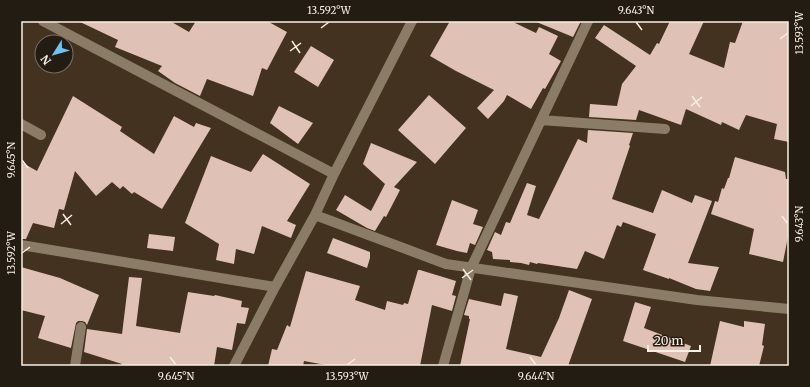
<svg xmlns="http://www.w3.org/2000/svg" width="810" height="387" viewBox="0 0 810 387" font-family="Merriweather,serif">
<rect width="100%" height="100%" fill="#42321f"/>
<path fill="#e0c1b6" d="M 78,21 L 170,21 L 189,32 L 196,21 L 267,21 L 287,32 L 267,70 L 262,68 L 253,96 L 207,79 L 200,96 L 175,83 L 158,71 L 162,66 L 115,47 L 118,40 Z
M 450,21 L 511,21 L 536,33 L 539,27 L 558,36 L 549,54 L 561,61 L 545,89 L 543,88 L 531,109 L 507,95 L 504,101 L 488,119 L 477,108 L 494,90 L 456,71 L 430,56 Z
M 534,21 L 581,21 L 573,37 Z
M 670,21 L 704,21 L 689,54 L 724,68 L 730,42 L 735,43 L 743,21 L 789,21 L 789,142 L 774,139 L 777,124 L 746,115 L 739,130 L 722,122 L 721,125 L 686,109 L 681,125 L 639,110 L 636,120 L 589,117 L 590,104 L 617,106 L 622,84 L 636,66 L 595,38 L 604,25 L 650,55 L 657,43 L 659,44 Z
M 311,46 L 334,60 L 318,87 L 294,72 Z
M 429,95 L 466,128 L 435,164 L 398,130 Z
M 73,96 L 122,127 L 120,131 L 154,154 L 174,116 L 194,127 L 196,123 L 211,128 L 162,209 L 134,192 L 132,194 L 123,186 L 120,189 L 112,182 L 96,196 L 75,171 L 64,210 L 59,209 L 54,228 L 33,223 L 26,239 L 21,239 L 21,162 L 37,171 Z
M 279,106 L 313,123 L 298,144 L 270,123 Z
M 588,130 L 633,133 L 629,145 L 630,146 L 612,199 L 653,213 L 662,190 L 692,203 L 695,195 L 712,201 L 688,263 L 719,267 L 710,291 L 696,289 L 669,278 L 669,279 L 643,270 L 656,234 L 623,222 L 621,227 L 617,225 L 604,259 L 585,251 L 577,269 L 538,263 L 537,264 L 530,262 L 529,265 L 521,263 L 510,262 L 510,260 L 493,259 L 492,252 L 487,250 L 495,232 L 501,235 L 506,222 L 510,223 L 527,183 L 536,186 L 527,215 L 539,219 L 578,139 L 587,143 Z
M 371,143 L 417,162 L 394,187 L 400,190 L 386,217 L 384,216 L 375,231 L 367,228 L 336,210 L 345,195 L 371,211 L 385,184 L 363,164 Z
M 263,154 L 310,184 L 287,221 L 296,225 L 291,238 L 262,226 L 254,254 L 236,249 L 234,264 L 216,260 L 219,244 L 185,223 L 211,156 L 251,172 Z
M 735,157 L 785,172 L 786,179 L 789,179 L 789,232 L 783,262 L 749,254 L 754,229 L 711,214 L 715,201 L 718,202 L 722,188 L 724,189 L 728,178 L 729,178 Z
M 452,200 L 478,210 L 473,224 L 483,227 L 475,245 L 470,243 L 467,253 L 457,251 L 436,245 Z
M 149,234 L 175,237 L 173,251 L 147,248 Z
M 333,238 L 370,252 L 370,258 L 367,268 L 327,253 Z
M 21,267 L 60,278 L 99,295 L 87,325 L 85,322 L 82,321 L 78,321 L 76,323 L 71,348 L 38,338 L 45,316 L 21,310 Z
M 418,270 L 420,270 L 456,281 L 452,295 L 456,296 L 452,311 L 432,305 L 420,366 L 331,366 L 304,361 L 303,366 L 268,366 L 272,349 L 277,350 L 287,325 L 290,327 L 306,271 L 360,286 L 355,300 L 385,310 L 387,301 L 403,305 L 404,303 L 408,304 Z
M 129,277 L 142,278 L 136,326 L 180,333 L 188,292 L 214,296 L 215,295 L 242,301 L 241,307 L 249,308 L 245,324 L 237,323 L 232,350 L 217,347 L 214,366 L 121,366 L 122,364 L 84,352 L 87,329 L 122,334 Z
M 569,290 L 592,299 L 568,366 L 460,366 L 470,319 L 469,319 L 469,316 L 464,315 L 469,299 L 501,306 L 504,293 L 518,296 L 506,349 L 541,357 L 559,318 Z
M 635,302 L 651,307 L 644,328 L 691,346 L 685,362 L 623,341 Z
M 720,321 L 744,327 L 744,321 L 765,324 L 762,345 L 764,346 L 759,366 L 710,366 Z"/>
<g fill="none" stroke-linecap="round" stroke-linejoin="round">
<path stroke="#8b7c68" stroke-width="10" d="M 43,21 L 334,174
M 541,120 L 665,129
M 21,124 L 41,135
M 315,215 L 446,264 L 697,300 L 789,309
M 21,245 L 275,287
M 75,366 L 81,327
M 234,366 L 275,287 L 315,215 L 334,174 L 412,21
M 443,366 L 471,268 L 588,21"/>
</g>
<path fill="none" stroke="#faefe3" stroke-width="1.5" d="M 636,22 L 642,30M 321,28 L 329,22M 780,39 L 788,33M 292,41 L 300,53M 290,51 L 301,43M 692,96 L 700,107M 691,106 L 702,97M 22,160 L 28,168M 63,214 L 71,225M 782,216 L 788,224M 61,224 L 72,215M 22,253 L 30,247M 463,269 L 471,280M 462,278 L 473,270M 170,357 L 176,365M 530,357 L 536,365M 347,365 L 355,359"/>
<rect width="810" height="387" fill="none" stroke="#231c13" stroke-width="44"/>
<g transform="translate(54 54) rotate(233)"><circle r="19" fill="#231c13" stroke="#797066"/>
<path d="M0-3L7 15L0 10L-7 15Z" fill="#6ec2f3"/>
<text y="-6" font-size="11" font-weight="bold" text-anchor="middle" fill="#faefe3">N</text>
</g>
<path d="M648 345v6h52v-6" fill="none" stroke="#faefe3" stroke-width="2"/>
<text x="654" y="345" font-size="12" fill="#faefe3" stroke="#231c13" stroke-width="3" paint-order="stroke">20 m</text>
<rect x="22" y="22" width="766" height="343" fill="none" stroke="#faefe3" stroke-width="1.5"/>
<g font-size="10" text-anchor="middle" fill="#faefe3">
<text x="329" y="14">13.592°W</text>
<text x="636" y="14">9.643°N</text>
<text transform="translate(799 33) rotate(-90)" y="4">13.593°W</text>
<text transform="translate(11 160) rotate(-90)" y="4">9.645°N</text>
<text transform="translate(799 224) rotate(-90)" y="4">9.643°N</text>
<text transform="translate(11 253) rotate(-90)" y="4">13.592°W</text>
<text x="176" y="380">9.645°N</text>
<text x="347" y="380">13.593°W</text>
<text x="536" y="380">9.644°N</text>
</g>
</svg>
